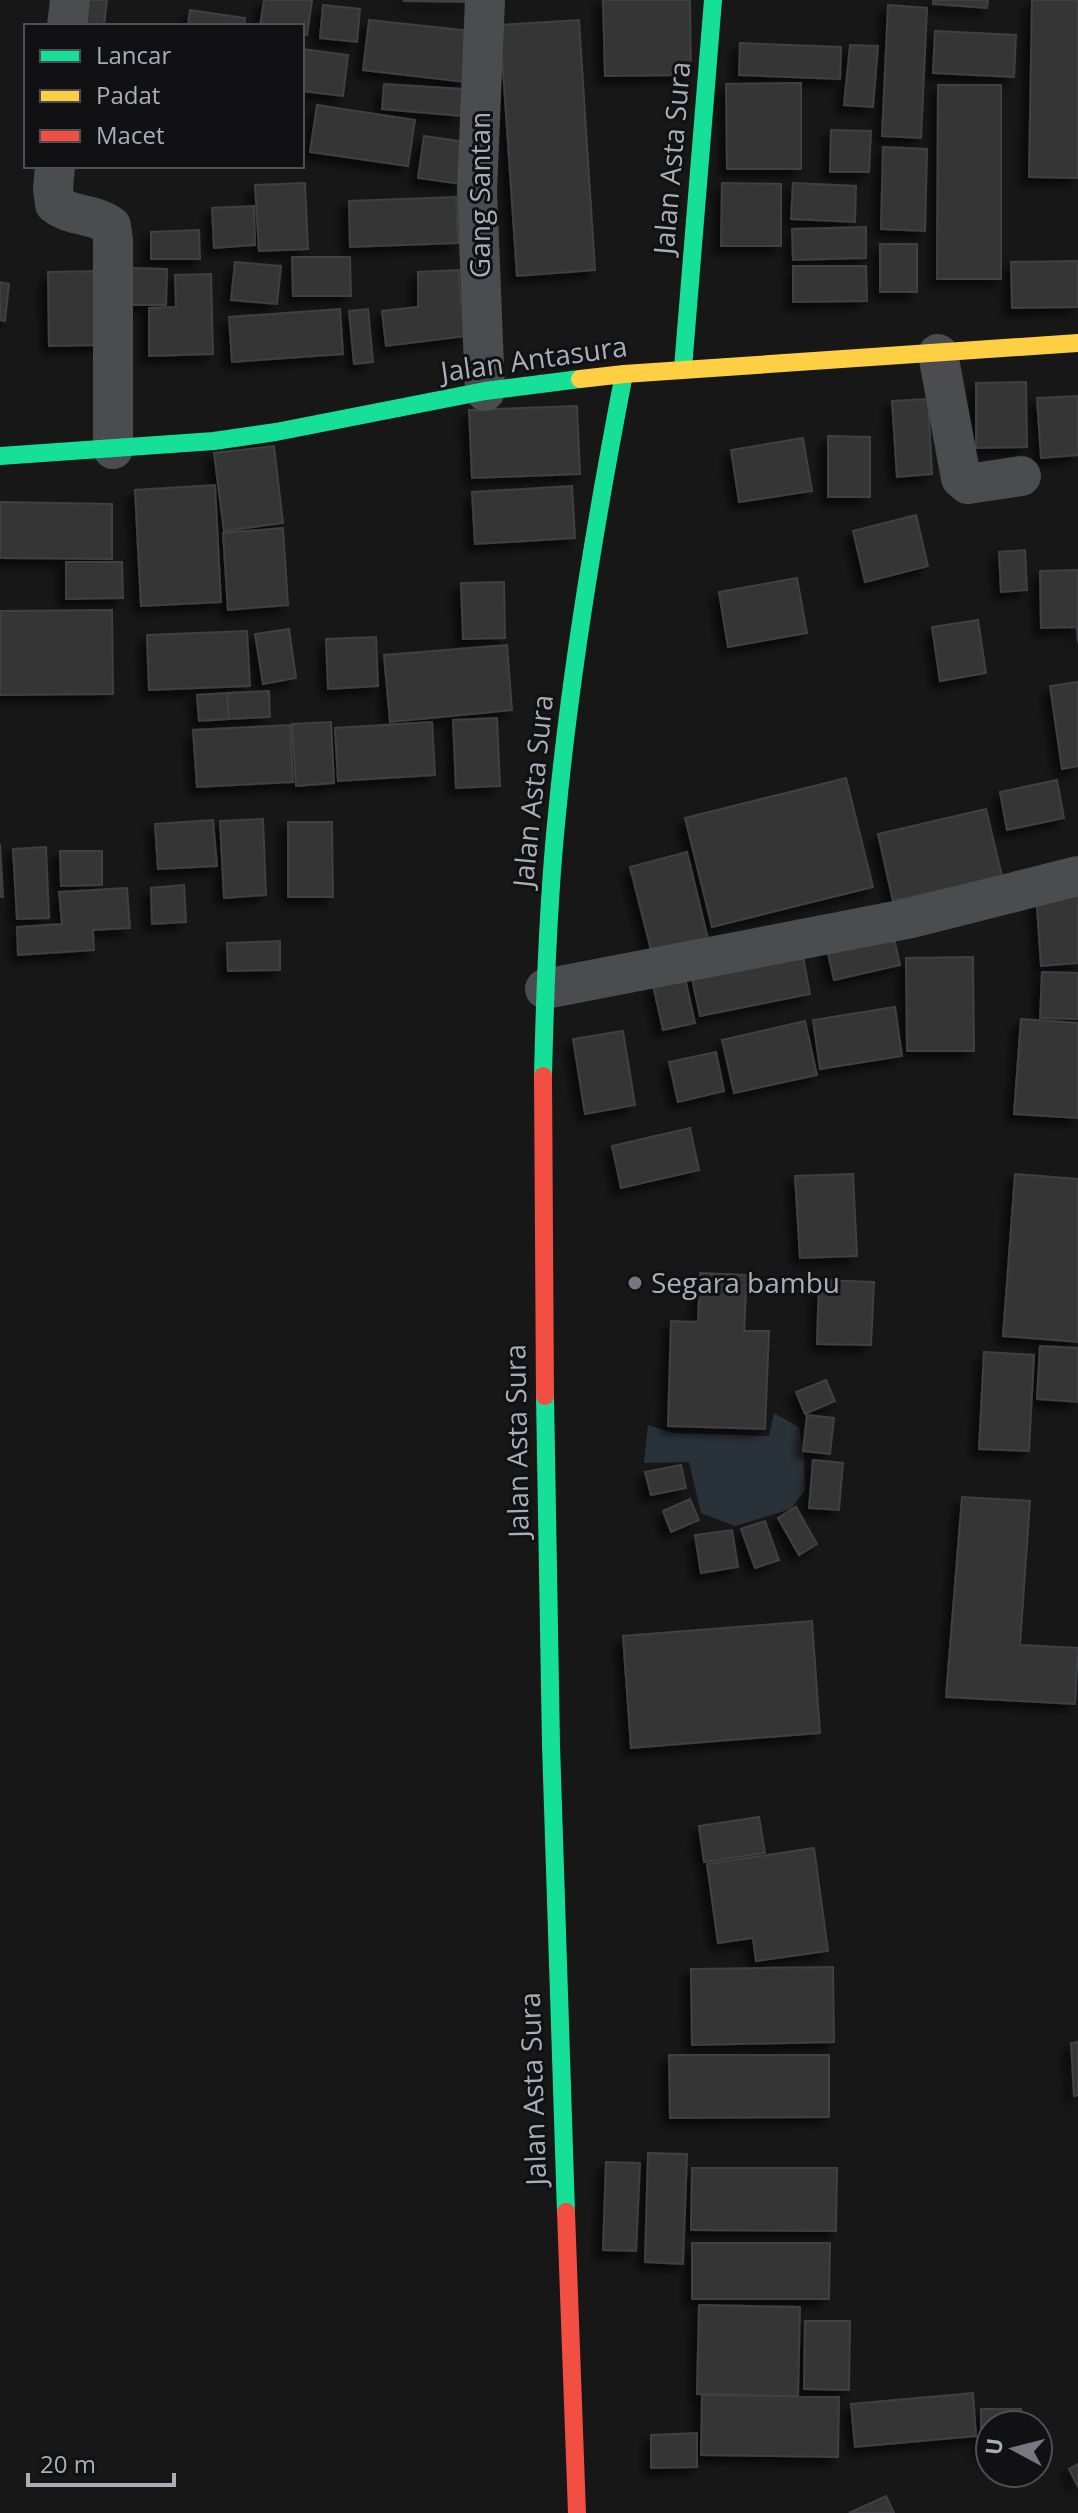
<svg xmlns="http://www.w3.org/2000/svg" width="1078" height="2513" viewBox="0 0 1078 2513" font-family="'Open Sans',sans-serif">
<defs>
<filter id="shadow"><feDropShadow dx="-7" dy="7" stdDeviation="4" flood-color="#0009"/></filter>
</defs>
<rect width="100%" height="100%" fill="#171717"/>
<path fill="#2a3239" d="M 774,1413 L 799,1427 L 804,1455 L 805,1490 L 791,1509 L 735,1526 L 701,1513 L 689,1462 L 644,1463 L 648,1425 L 674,1433 L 769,1436 Z"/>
<path fill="#353536" stroke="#3f4043" stroke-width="2" filter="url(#shadow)" d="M 77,0 L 107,0 L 104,26 L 74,23 Z
M 264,0 L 312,0 L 307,35 L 302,34 L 302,26 L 260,26 Z
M 404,0 L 467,0 L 467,2 L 404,1 Z
M 603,0 L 690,0 L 691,75 L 605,76 Z
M 933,0 L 988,0 L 987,8 L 933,4 Z
M 1032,0 L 1078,0 L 1078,178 L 1029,177 Z
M 323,5 L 360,9 L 357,42 L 320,38 Z
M 888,5 L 927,8 L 921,138 L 882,136 Z
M 190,10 L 245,18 L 244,26 L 188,26 Z
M 369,20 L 471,31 L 465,82 L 363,70 Z
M 579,20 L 595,270 L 517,276 L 500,25 Z
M 935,31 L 1016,35 L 1014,77 L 933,73 Z
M 740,43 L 841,47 L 840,79 L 739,75 Z
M 850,45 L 878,46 L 873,107 L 844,105 Z
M 302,49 L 348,55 L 343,96 L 302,91 Z
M 801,83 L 801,169 L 727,169 L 726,84 Z
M 384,84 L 463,89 L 461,116 L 382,109 Z
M 938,85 L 1001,85 L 1001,279 L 937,279 Z
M 317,105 L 415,120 L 408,166 L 310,152 Z
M 831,130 L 871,131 L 869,172 L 830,172 Z
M 424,136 L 467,142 L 462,184 L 418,178 Z
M 883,147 L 927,149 L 925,231 L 881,229 Z
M 305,183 L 308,249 L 259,251 L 255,185 Z
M 722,183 L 781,184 L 781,246 L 721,246 Z
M 793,183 L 856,186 L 855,222 L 791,219 Z
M 456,197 L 458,243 L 350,247 L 349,201 Z
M 254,206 L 255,245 L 214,248 L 212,208 Z
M 866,227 L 866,258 L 793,260 L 792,229 Z
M 199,230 L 200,259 L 151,259 L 151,232 Z
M 880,244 L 917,244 L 917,292 L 880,292 Z
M 292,257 L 350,257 L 351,296 L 293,296 Z
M 1078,261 L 1078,307 L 1012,308 L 1011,262 Z
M 235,262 L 281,266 L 277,304 L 231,300 Z
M 793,266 L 866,266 L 867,301 L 793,302 Z
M 129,268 L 167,269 L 166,305 L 129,305 Z
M 459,270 L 460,301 L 462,301 L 467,336 L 386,346 L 382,311 L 418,307 L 418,272 Z
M 101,271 L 101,345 L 49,346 L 48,272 Z
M 211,274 L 213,354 L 149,356 L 149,308 L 176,307 L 175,275 Z
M 0,282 L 9,284 L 5,321 L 0,320 Z
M 340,309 L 343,354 L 232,362 L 229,317 Z
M 368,309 L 373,362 L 354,364 L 349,311 Z
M 1026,382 L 1027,447 L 976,448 L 976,383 Z
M 1078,396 L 1078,455 L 1041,458 L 1037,398 Z
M 928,399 L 932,474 L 897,477 L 892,401 Z
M 577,406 L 580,474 L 472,478 L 469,410 Z
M 828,436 L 870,437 L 870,497 L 828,497 Z
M 803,438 L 812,491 L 739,502 L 731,450 Z
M 274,446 L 283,523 L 224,531 L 214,453 Z
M 215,485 L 221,602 L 141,606 L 135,490 Z
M 572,486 L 575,538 L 475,544 L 472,492 Z
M 0,502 L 112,504 L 112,559 L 0,558 Z
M 916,515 L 928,566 L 865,582 L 853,531 Z
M 283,528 L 288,605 L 228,610 L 223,533 Z
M 1025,550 L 1027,590 L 1001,592 L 999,552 Z
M 66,562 L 122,562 L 123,598 L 66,599 Z
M 1078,570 L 1078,643 L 1077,627 L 1041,628 L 1040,571 Z
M 797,578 L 807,633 L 728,647 L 719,592 Z
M 504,582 L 505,638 L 463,639 L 461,583 Z
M 112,610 L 113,694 L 0,695 L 0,611 Z
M 978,620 L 986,673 L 940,681 L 932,627 Z
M 289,629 L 296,678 L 263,684 L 255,634 Z
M 247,631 L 250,686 L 149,690 L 147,635 Z
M 376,637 L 378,686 L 328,689 L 326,639 Z
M 507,645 L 512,710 L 390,722 L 384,655 Z
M 1078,682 L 1078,766 L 1062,769 L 1050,686 Z
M 269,691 L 270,717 L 229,719 L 227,693 Z
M 227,693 L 229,719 L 199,721 L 197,695 Z
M 497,718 L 500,786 L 456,788 L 453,720 Z
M 331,722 L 334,783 L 296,786 L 292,724 Z
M 432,722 L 435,775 L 338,781 L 335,728 Z
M 290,725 L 293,782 L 197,787 L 193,730 Z
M 846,778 L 873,887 L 712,927 L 685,818 Z
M 1057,780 L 1064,818 L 1007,830 L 1000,792 Z
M 986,809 L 1002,876 L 893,901 L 878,834 Z
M 263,819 L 266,895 L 224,898 L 220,821 Z
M 213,820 L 217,866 L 158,869 L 155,824 Z
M 288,822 L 332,822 L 333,897 L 288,897 Z
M 0,844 L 3,897 L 0,897 Z
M 46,847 L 49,918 L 17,919 L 13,849 Z
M 60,851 L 102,851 L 102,885 L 61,886 Z
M 687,852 L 709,943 L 653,958 L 630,867 Z
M 184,885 L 186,922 L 152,924 L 151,888 Z
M 127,888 L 130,928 L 93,930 L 94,950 L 18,955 L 17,927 L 62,924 L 59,892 Z
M 1078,889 L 1078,963 L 1041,966 L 1036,892 Z
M 892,929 L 900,965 L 834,980 L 826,945 Z
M 280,941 L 280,970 L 228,971 L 227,943 Z
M 801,946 L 810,994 L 700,1016 L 690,969 Z
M 973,957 L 974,1051 L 907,1051 L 906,958 Z
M 1042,972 L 1078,973 L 1078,1019 L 1040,1018 Z
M 685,978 L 695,1023 L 663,1030 L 653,985 Z
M 895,1007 L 902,1056 L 820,1069 L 813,1020 Z
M 1021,1019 L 1078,1023 L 1078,1118 L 1014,1114 Z
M 805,1021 L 817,1075 L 734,1093 L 722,1040 Z
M 623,1031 L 635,1105 L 585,1114 L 573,1039 Z
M 716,1052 L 724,1091 L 678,1102 L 669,1062 Z
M 690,1128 L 699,1170 L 621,1188 L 612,1146 Z
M 853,1174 L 857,1256 L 800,1258 L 795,1176 Z
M 1015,1174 L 1078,1179 L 1078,1342 L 1003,1336 Z
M 700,1273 L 747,1275 L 744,1331 L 769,1331 L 765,1429 L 668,1426 L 671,1321 L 698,1322 Z
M 819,1280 L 874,1282 L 871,1345 L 817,1344 Z
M 1040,1346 L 1078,1348 L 1078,1402 L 1037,1399 Z
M 984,1352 L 1034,1355 L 1029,1451 L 979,1449 Z
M 826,1380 L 835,1401 L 805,1414 L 796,1392 Z
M 807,1415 L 834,1418 L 830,1454 L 803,1451 Z
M 813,1460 L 843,1463 L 839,1510 L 809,1508 Z
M 681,1465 L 686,1488 L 651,1495 L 645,1472 Z
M 962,1497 L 1030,1501 L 1020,1645 L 1078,1648 L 1075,1704 L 946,1697 Z
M 690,1499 L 699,1520 L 671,1532 L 663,1511 Z
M 796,1507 L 817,1544 L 799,1555 L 778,1518 Z
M 765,1521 L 779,1560 L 755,1568 L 741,1529 Z
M 732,1530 L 738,1567 L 701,1573 L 695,1535 Z
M 812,1621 L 820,1733 L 631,1748 L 623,1636 Z
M 759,1817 L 765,1853 L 704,1862 L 699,1826 Z
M 814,1848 L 828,1951 L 756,1961 L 753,1938 L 718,1943 L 707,1864 Z
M 833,1967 L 834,2042 L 692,2045 L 691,1969 Z
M 1078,2042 L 1078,2095 L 1074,2096 L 1071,2043 Z
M 669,2055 L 829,2055 L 829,2117 L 670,2118 Z
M 648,2153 L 687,2154 L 683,2264 L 645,2262 Z
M 606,2162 L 640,2163 L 636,2251 L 603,2250 Z
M 692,2168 L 837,2168 L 836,2231 L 691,2230 Z
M 692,2243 L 830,2243 L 829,2299 L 692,2299 Z
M 699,2305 L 800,2307 L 798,2396 L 697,2394 Z
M 805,2321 L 850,2321 L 849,2390 L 804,2389 Z
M 973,2393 L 976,2436 L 855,2447 L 851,2404 Z
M 702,2395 L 839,2397 L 838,2457 L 701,2455 Z
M 981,2409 L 1021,2409 L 1020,2425 L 990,2425 L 990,2454 L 981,2454 Z
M 697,2433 L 697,2467 L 651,2468 L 651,2435 Z
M 1078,2464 L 1078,2487 L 1069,2469 Z
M 886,2496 L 894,2513 L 849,2513 Z"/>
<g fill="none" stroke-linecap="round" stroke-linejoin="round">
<path stroke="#4b4c50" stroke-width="40" d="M 67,26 L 70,0
M 55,166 L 53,189 L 55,204 C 71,217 94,213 111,226 L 113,241 L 113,449
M 938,354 L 961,478 L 968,484 L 1021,476
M 485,391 L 477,191 L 485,0
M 545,989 L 911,918 L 1078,876"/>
<path stroke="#16e098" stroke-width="18" d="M 683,368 L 713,0
M 0,456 L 214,441 L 276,432 L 485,391 L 580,379
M 543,1076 C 545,989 548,901 557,814 C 571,667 596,519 624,374
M 545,1396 L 551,1745 L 566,2212"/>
<path stroke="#ffcf43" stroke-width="18" d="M 580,379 L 624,374 L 1078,343"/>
<path stroke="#f24e42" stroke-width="18" d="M 543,1076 L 545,1396
M 566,2212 L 577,2513"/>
</g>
<circle fill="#757880" stroke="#111113" stroke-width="3" cx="635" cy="1283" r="8"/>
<g text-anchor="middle" stroke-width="6" stroke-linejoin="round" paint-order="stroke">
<g font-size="28" fill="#a8adb8" stroke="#111113">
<text transform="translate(672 158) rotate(-85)" y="10">Jalan Asta Sura</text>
<text transform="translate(480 195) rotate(-90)" y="10">Gang Santan</text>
<text transform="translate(534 359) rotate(-8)" y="10">Jalan Antasura</text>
<text transform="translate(533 791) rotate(-84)" y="10">Jalan Asta Sura</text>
<text transform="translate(517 1441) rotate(-91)" y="10">Jalan Asta Sura</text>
<text transform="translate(533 2089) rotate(-92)" y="10">Jalan Asta Sura</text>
</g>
<g font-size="28" fill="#a8adb8" stroke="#111113" text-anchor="start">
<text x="651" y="1293">Segara bambu</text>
</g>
</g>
<rect x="24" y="24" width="280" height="144" fill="#111113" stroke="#4d4f55" stroke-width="2"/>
<rect x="40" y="50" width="40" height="12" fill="#16e098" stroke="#4d4f55" stroke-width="2"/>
<text x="96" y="64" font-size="24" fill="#a8adb8">Lancar</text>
<rect x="40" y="90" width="40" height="12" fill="#ffcf43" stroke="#4d4f55" stroke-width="2"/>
<text x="96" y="104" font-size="24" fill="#a8adb8">Padat</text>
<rect x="40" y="130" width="40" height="12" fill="#f24e42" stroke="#4d4f55" stroke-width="2"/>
<text x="96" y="144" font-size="24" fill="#a8adb8">Macet</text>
<g transform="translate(1014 2449) rotate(277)"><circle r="38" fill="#111113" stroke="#4d4f55" stroke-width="2"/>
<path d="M0-6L14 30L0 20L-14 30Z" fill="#757880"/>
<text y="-12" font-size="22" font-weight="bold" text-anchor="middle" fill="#a8adb8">U</text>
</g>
<path d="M28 2473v12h146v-12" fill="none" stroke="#a8adb8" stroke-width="4"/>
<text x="40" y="2473" font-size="24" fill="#a8adb8" stroke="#111113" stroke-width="6" paint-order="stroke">20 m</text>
</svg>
